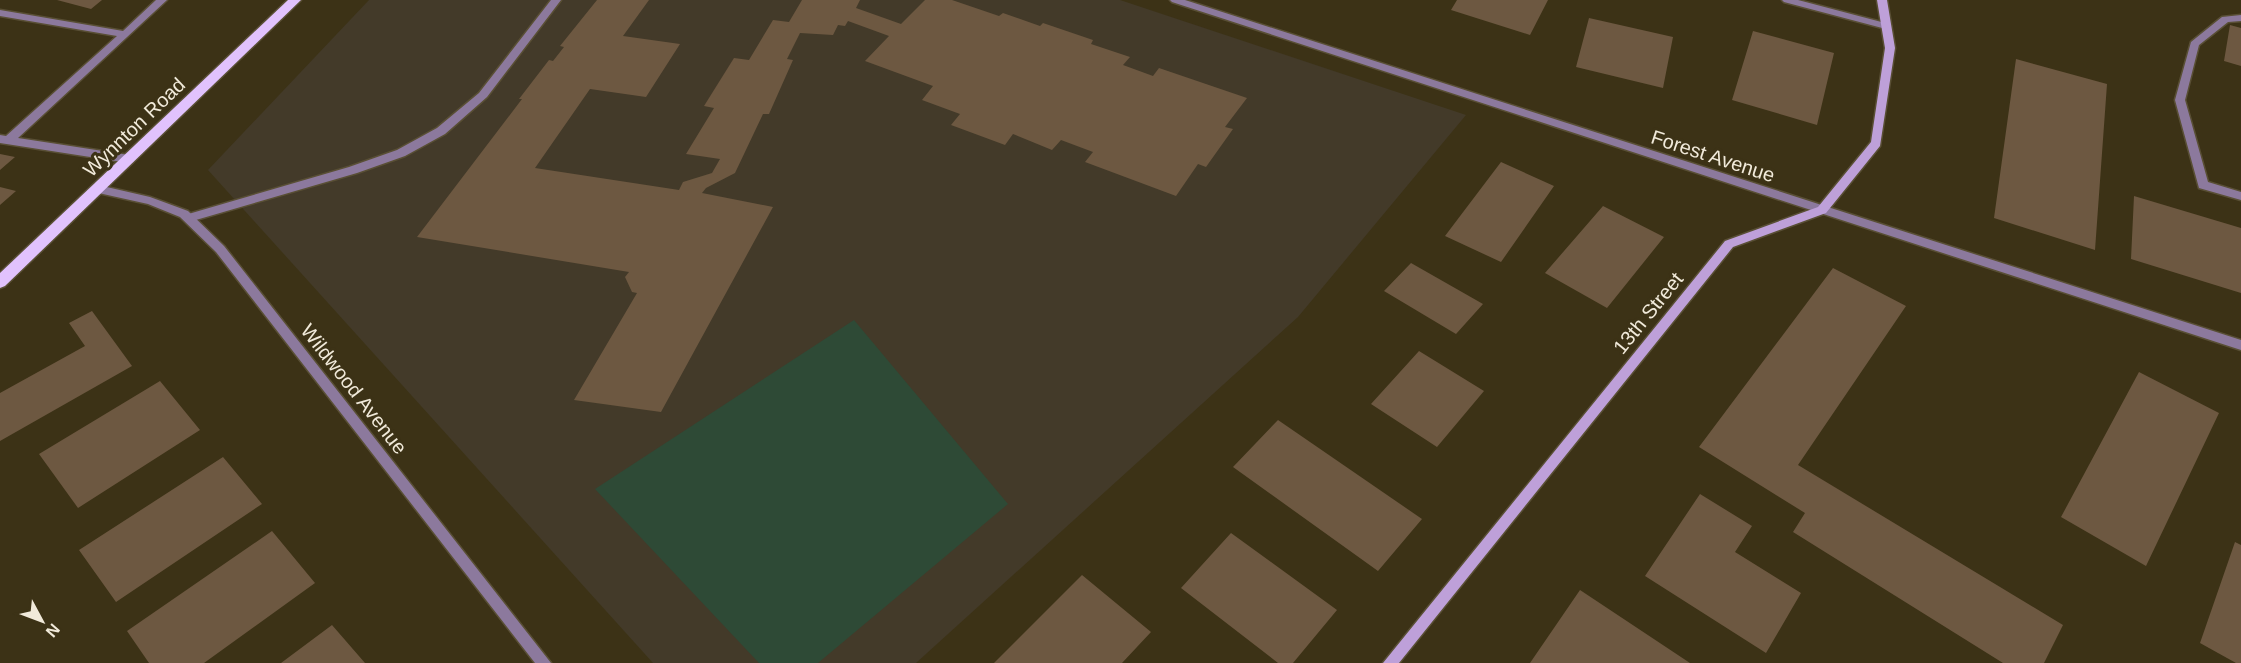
<svg xmlns="http://www.w3.org/2000/svg" width="2241" height="663" viewBox="0 0 2241 663" font-family="Helvetica,sans-serif">
<rect width="100%" height="100%" fill="#3c3216"/>
<path fill="#433a29" d="M 369,0 L 1120,0 L 1466,115 L 1298,317 L 916,663 L 653,663 L 208,170 Z"/>
<path fill="#2e4a36" d="M 854,320 L 1008,504 L 818,663 L 759,663 L 595,489 Z"/>
<path fill="#6d5841" d="M 57,0 L 102,0 L 91,9 Z
M 597,0 L 649,0 L 623,36 L 680,44 L 646,97 L 590,89 L 535,168 L 679,190 L 683,182 L 712,173 L 720,159 L 686,154 L 714,108 L 704,106 L 734,58 L 749,60 L 773,20 L 789,22 L 802,0 L 860,0 L 856,8 L 901,24 L 925,0 L 952,0 L 999,16 L 1003,13 L 1040,26 L 1043,23 L 1093,40 L 1091,44 L 1130,57 L 1123,65 L 1153,76 L 1159,68 L 1247,98 L 1225,127 L 1233,129 L 1206,167 L 1198,164 L 1176,196 L 1085,162 L 1093,152 L 1061,140 L 1052,150 L 1013,134 L 1005,145 L 951,125 L 960,114 L 922,100 L 933,86 L 865,61 L 889,36 L 848,21 L 845,26 L 838,25 L 833,35 L 800,33 L 787,59 L 793,60 L 769,114 L 763,114 L 735,173 L 706,188 L 702,193 L 773,207 L 661,412 L 574,400 L 637,293 L 632,292 L 625,277 L 629,272 L 417,237 L 522,99 L 519,99 L 549,60 L 553,61 L 564,47 L 560,46 Z
M 1457,0 L 1548,0 L 1530,35 L 1451,10 Z
M 1589,18 L 1673,37 L 1663,88 L 1576,67 Z
M 2230,25 L 2241,28 L 2241,66 L 2224,61 Z
M 1753,31 L 1834,53 L 1817,125 L 1732,100 Z
M 2016,59 L 2107,84 L 2095,250 L 1994,218 Z
M 0,154 L 15,157 L 0,170 Z
M 1501,162 L 1554,186 L 1501,262 L 1445,236 Z
M 0,187 L 16,191 L 0,205 Z
M 2134,196 L 2241,228 L 2241,293 L 2131,259 Z
M 1603,206 L 1664,237 L 1607,308 L 1545,273 Z
M 1411,263 L 1483,304 L 1456,334 L 1384,291 Z
M 1833,268 L 1906,306 L 1798,465 L 2063,625 L 2044,663 L 2003,663 L 1793,532 L 1805,513 L 1699,447 Z
M 92,311 L 132,366 L 0,441 L 0,393 L 85,346 L 69,323 Z
M 1419,351 L 1484,391 L 1437,447 L 1371,404 Z
M 2139,372 L 2219,413 L 2146,566 L 2061,517 Z
M 160,381 L 200,430 L 78,508 L 39,454 Z
M 1278,420 L 1422,519 L 1378,571 L 1233,467 Z
M 223,457 L 262,504 L 116,602 L 79,550 Z
M 1700,494 L 1752,526 L 1735,552 L 1801,593 L 1766,653 L 1645,576 Z
M 272,531 L 315,583 L 204,663 L 149,663 L 127,631 Z
M 1231,533 L 1337,610 L 1293,663 L 1278,663 L 1181,588 Z
M 2235,542 L 2241,545 L 2241,663 L 2236,663 L 2200,643 Z
M 1082,575 L 1151,632 L 1122,663 L 994,663 Z
M 1580,590 L 1690,663 L 1530,663 Z
M 332,625 L 365,663 L 281,663 Z"/>
<g fill="none" stroke-linecap="round" stroke-linejoin="round">
<g stroke="#594f35" stroke-width="3">
<path id="service" d="M 156,0 L 167,0 L 18,138 L 129,155 L 134,159 L 133,162 L 129,163 L 0,143 L 0,135 L 6,136 L 117,36 L 0,16 L 0,10 L 123,31 Z
M 551,0 L 561,0 L 487,97 L 445,134 L 405,156 L 357,173 L 189,222 L 185,221 L 183,218 L 185,215 L 349,167 L 397,150 L 437,128 L 479,93 Z
M 1782,0 L 1798,0 L 1889,24 L 1891,26 L 1886,29 L 1784,2 Z"/>
</g>
<g stroke="#594f35" stroke-width="3">
<path id="minor" d="M 1170,0 L 1185,0 L 2241,340 L 2241,350 L 1172,2 Z
M 2241,15 L 2241,21 L 2228,22 L 2199,45 L 2185,100 L 2208,182 L 2241,192 L 2241,200 L 2199,188 L 2175,100 L 2191,42 L 2222,17 Z
M 98,185 L 150,197 L 188,211 L 224,246 L 551,663 L 535,663 L 216,252 L 180,217 L 148,204 L 94,192 L 93,189 Z"/>
</g>
<g stroke="#594f35" stroke-width="3">
<path id="secondary" d="M 1877,0 L 1887,0 L 1895,48 L 1880,146 L 1826,213 L 1733,247 L 1399,663 L 1383,663 L 1725,241 L 1818,207 L 1871,142 L 1885,48 Z"/>
</g>
<g stroke="#594f35" stroke-width="3">
<path id="primary" d="M 288,0 L 301,0 L 5,286 L 0,288 L 0,273 Z"/>
</g>
<use href="#service" fill="#8c799d" fill-rule="evenodd"/>
<use href="#minor" fill="#8c799d" fill-rule="evenodd"/>
<use href="#secondary" fill="#bea0d9" fill-rule="evenodd"/>
<use href="#primary" fill="#e1c2fd" fill-rule="evenodd"/>
</g>
<g text-anchor="middle" stroke-width="6" stroke-linejoin="round" paint-order="stroke">
<g font-size="20" fill="#f1eada" stroke="#3c3216">
<text transform="translate(134 127) rotate(-44)" y="7">Wynnton Road</text>
<text transform="translate(1713 156) rotate(18)" y="7">Forest Avenue</text>
<text transform="translate(1648 313) rotate(-51)" y="7">13th Street</text>
<text transform="translate(354 389) rotate(52)" y="7">Wildwood Avenue</text>
</g>
</g>
<g transform="translate(42 621) rotate(131)" stroke="#3c3216" stroke-width="4.5" paint-order="stroke">
<path d="M0-4.5L10 22L0 15L-10 22Z" fill="#f1eada"/>
<text y="-9" font-size="16" font-weight="bold" text-anchor="middle" fill="#f1eada">N</text>
</g>
</svg>
